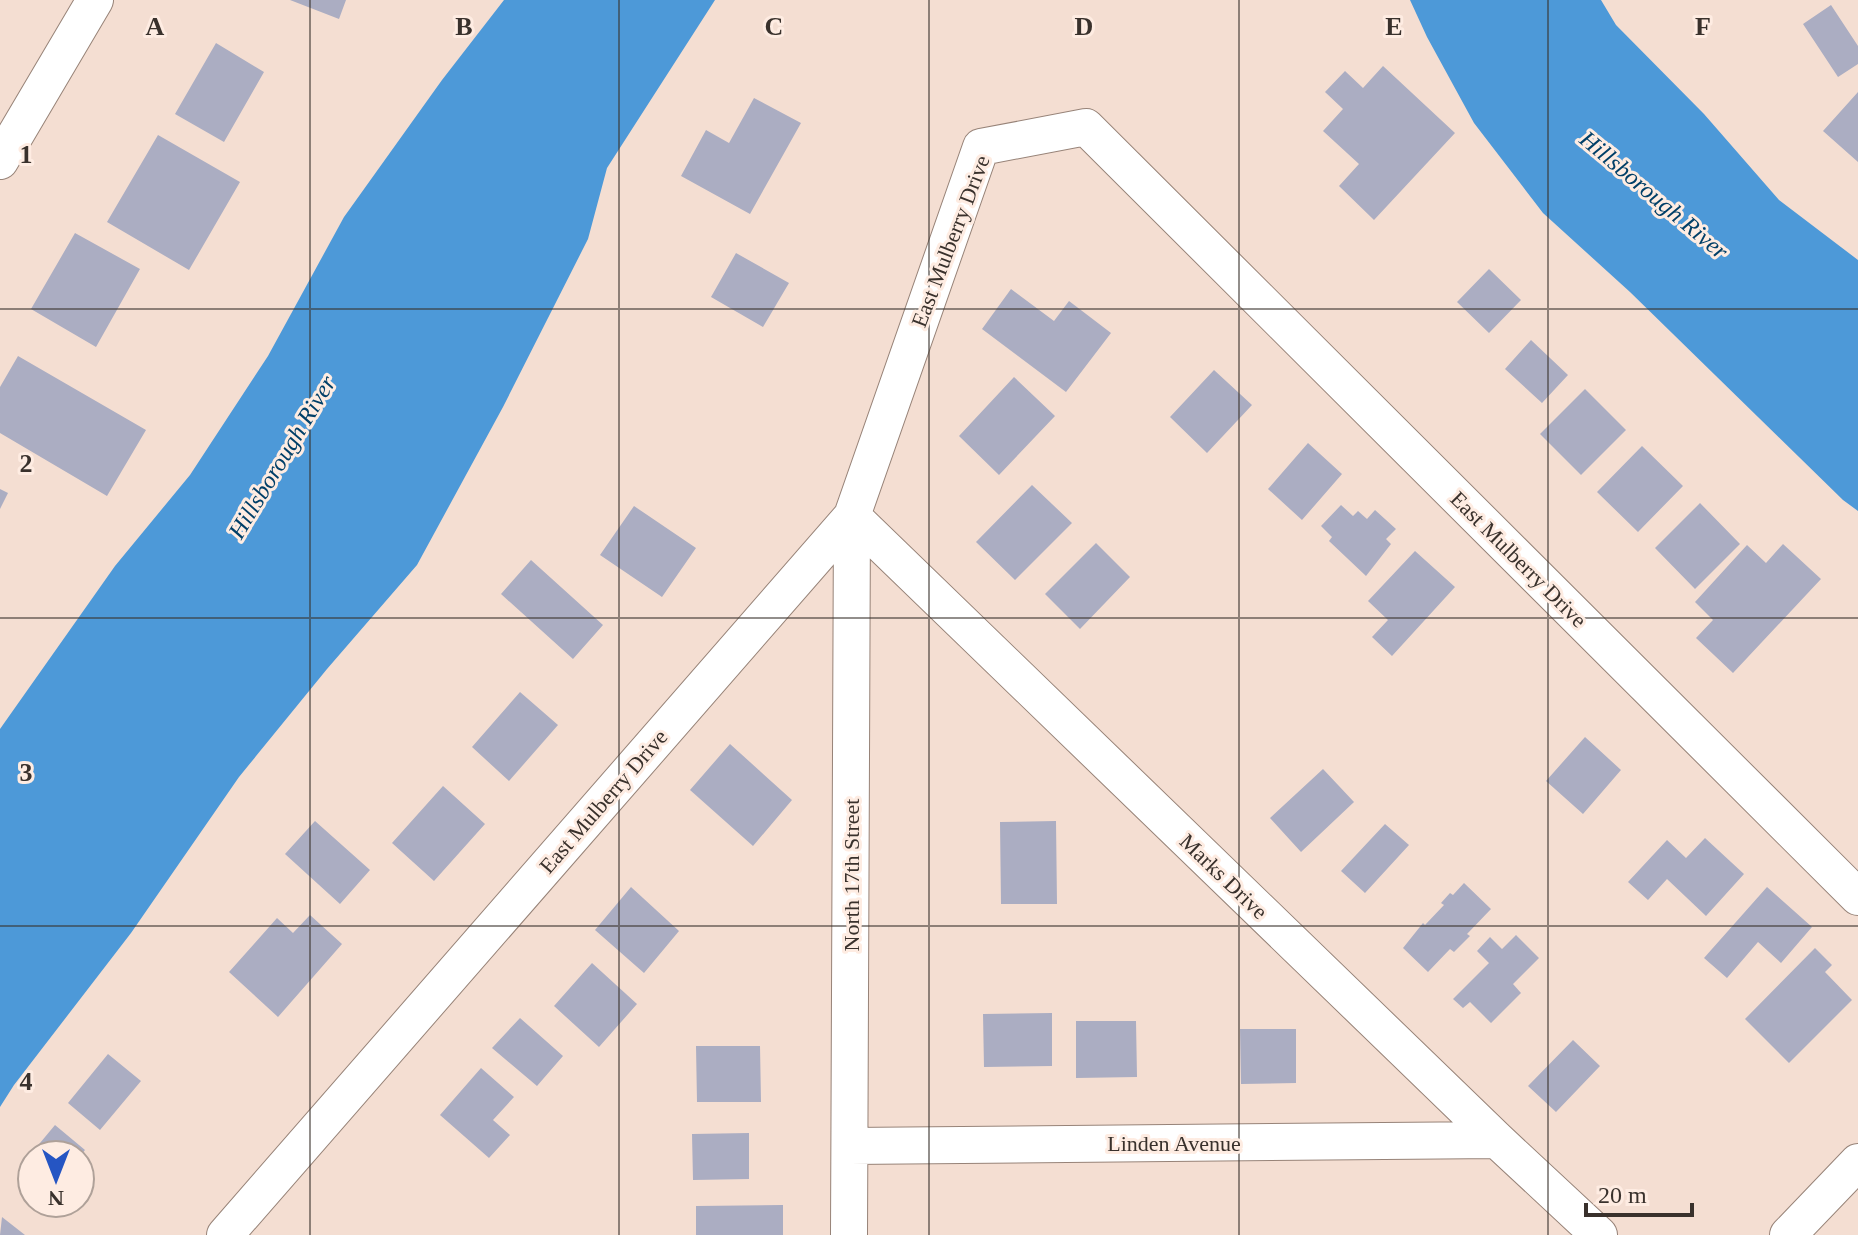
<svg xmlns="http://www.w3.org/2000/svg" width="1858" height="1235" viewBox="0 0 1858 1235" font-family="Georgia,serif">
<rect width="100%" height="100%" fill="#f4ded2"/>
<path fill="#4d99d8" d="M 504,0 L 715,0 L 607,168 L 588,239 L 503,407 L 417,565 L 327,669 L 239,777 L 131,933 L 14,1085 L 0,1107 L 0,729 L 115,566 L 190,475 L 268,356 L 344,217 L 442,80 Z
M 1410,0 L 1601,0 L 1616,25 L 1704,114 L 1779,200 L 1858,260 L 1858,511 L 1843,500 L 1630,292 L 1543,213 L 1474,123 L 1427,37 Z"/>
<path fill="#abadc2" d="M 290,0 L 346,0 L 339,19 Z
M 1831,5 L 1858,46 L 1858,64 L 1838,77 L 1803,24 Z
M 216,43 L 264,72 L 224,142 L 175,114 Z
M 1383,66 L 1455,133 L 1374,220 L 1339,186 L 1359,164 L 1323,131 L 1343,109 L 1325,92 L 1345,71 L 1363,88 Z
M 1858,92 L 1858,162 L 1823,131 Z
M 754,98 L 801,123 L 750,214 L 681,176 L 706,130 L 729,143 Z
M 158,135 L 240,182 L 189,270 L 107,222 Z
M 75,233 L 140,269 L 96,347 L 31,309 Z
M 736,253 L 789,283 L 763,327 L 711,297 Z
M 1489,269 L 1521,300 L 1489,333 L 1457,302 Z
M 1011,289 L 1054,321 L 1069,301 L 1111,333 L 1066,392 L 982,329 Z
M 1531,340 L 1568,375 L 1542,403 L 1505,369 Z
M 18,356 L 146,430 L 107,496 L 0,433 L 0,387 Z
M 1214,370 L 1252,405 L 1207,453 L 1170,417 Z
M 1014,377 L 1055,416 L 999,475 L 959,436 Z
M 1585,389 L 1626,430 L 1581,475 L 1540,434 Z
M 1308,443 L 1342,474 L 1302,520 L 1268,489 Z
M 1642,446 L 1683,486 L 1638,532 L 1597,492 Z
M 1032,485 L 1072,523 L 1015,580 L 976,542 Z
M 0,489 L 8,493 L 0,509 Z
M 1700,503 L 1740,544 L 1695,589 L 1655,548 Z
M 1341,505 L 1353,516 L 1358,511 L 1367,519 L 1375,510 L 1396,529 L 1386,539 L 1391,544 L 1366,576 L 1329,541 L 1332,537 L 1321,526 Z
M 634,506 L 696,548 L 662,597 L 600,555 Z
M 1096,543 L 1130,577 L 1080,629 L 1045,594 Z
M 1783,544 L 1821,579 L 1733,673 L 1696,638 L 1713,620 L 1695,602 L 1747,545 L 1766,563 Z
M 1415,551 L 1455,587 L 1392,656 L 1372,637 L 1388,620 L 1368,601 Z
M 531,560 L 603,625 L 573,659 L 501,594 Z
M 520,692 L 558,725 L 509,781 L 472,747 Z
M 1585,737 L 1621,770 L 1583,814 L 1546,781 Z
M 730,744 L 792,800 L 753,846 L 690,790 Z
M 1323,769 L 1354,802 L 1301,852 L 1270,818 Z
M 443,786 L 485,824 L 434,881 L 392,843 Z
M 315,821 L 370,870 L 340,904 L 285,854 Z
M 1056,821 L 1057,904 L 1001,904 L 1000,822 Z
M 1385,824 L 1409,845 L 1365,893 L 1341,871 Z
M 1705,838 L 1744,874 L 1706,916 L 1667,879 L 1648,900 L 1628,882 L 1667,840 L 1686,858 Z
M 1464,883 L 1491,909 L 1467,934 L 1470,936 L 1454,952 L 1450,949 L 1428,972 L 1403,948 L 1423,923 L 1425,925 L 1444,905 L 1441,903 L 1450,893 L 1453,895 Z
M 631,887 L 679,931 L 644,973 L 595,930 Z
M 1767,887 L 1812,927 L 1781,963 L 1758,942 L 1727,978 L 1704,958 Z
M 310,915 L 342,944 L 278,1017 L 229,972 L 277,918 L 293,933 Z
M 1516,935 L 1539,958 L 1513,984 L 1521,993 L 1491,1023 L 1470,1002 L 1463,1008 L 1453,999 L 1489,963 L 1477,951 L 1490,937 L 1502,949 Z
M 1815,948 L 1832,965 L 1825,972 L 1852,1000 L 1789,1063 L 1745,1019 Z
M 592,963 L 637,1004 L 599,1047 L 554,1006 Z
M 1052,1013 L 1052,1066 L 984,1067 L 983,1014 Z
M 520,1018 L 563,1056 L 537,1086 L 492,1048 Z
M 1076,1021 L 1136,1021 L 1137,1077 L 1076,1078 Z
M 1240,1029 L 1296,1029 L 1296,1083 L 1241,1084 Z
M 1573,1040 L 1600,1066 L 1556,1112 L 1528,1086 Z
M 696,1046 L 760,1046 L 761,1102 L 697,1102 Z
M 108,1054 L 141,1081 L 100,1130 L 68,1103 Z
M 481,1068 L 514,1097 L 493,1120 L 510,1135 L 489,1158 L 440,1115 Z
M 55,1125 L 85,1150 L 81,1155 L 32,1155 L 32,1177 L 20,1167 Z
M 749,1133 L 749,1179 L 693,1180 L 692,1134 Z
M 783,1205 L 783,1235 L 696,1235 L 696,1206 Z
M 2,1217 L 25,1235 L 0,1235 Z"/>
<g fill="none" stroke-linecap="round" stroke-linejoin="round">
<g stroke="#978378" stroke-width="38">
<path id="street" d="M 0,161 L 95,0
M 852,516 L 1497,1140 L 1599,1235
M 850,1146 L 1497,1140
M 225,1235 L 852,516 L 981,147 L 1086,127 L 1858,897
M 849,1235 L 852,516
M 1788,1235 L 1858,1162"/>
</g>
<use href="#street" stroke="#fff" stroke-width="36"/>
</g>
<path fill="none" stroke="#39312c" stroke-width="2" stroke-opacity="0.55" d="M 310,0 L 310,1235M 619,0 L 619,1235M 929,0 L 929,1235M 1239,0 L 1239,1235M 1548,0 L 1548,1235M 0,309 L 1858,309M 0,618 L 1858,618M 0,926 L 1858,926"/>
<g text-anchor="middle" stroke-width="6" stroke-linejoin="round" paint-order="stroke">
<g font-size="22" fill="#39312c" stroke="#feece2">
<text transform="translate(950 241) rotate(-69)" y="8">East Mulberry Drive</text>
<text transform="translate(1519 559) rotate(45)" y="8">East Mulberry Drive</text>
<text transform="translate(603 801) rotate(-49)" y="8">East Mulberry Drive</text>
<text transform="translate(851 875) rotate(-90)" y="8">North 17th Street</text>
<text transform="translate(1224 876) rotate(44)" y="8">Marks Drive</text>
<text x="1174" y="1151">Linden Avenue</text>
</g>
<g font-size="24" font-style="italic" fill="#013f68" stroke="#feece2">
<text transform="translate(1654 195) rotate(40)" y="8">Hillsborough River</text>
<text transform="translate(282 457) rotate(-59)" y="8">Hillsborough River</text>
</g>
</g>
<g font-size="26" text-anchor="middle" font-weight="bold" fill="#39312c" stroke="#feece2" stroke-width="6" stroke-linejoin="round" paint-order="stroke">
<text x="155" y="35">A</text>
<text x="464" y="35">B</text>
<text x="774" y="35">C</text>
<text x="1084" y="35">D</text>
<text x="1394" y="35">E</text>
<text x="1703" y="35">F</text>
<text x="26" y="163">1</text>
<text x="26" y="472">2</text>
<text x="26" y="781">3</text>
<text x="26" y="1090">4</text>
</g>
<g transform="translate(56 1179) rotate(180)"><circle r="38" fill="#feece2" stroke="#afa199" stroke-width="2"/>
<path d="M0-6L14 30L0 20L-14 30Z" fill="#2555c3"/>
<text y="-12" font-size="22" font-weight="bold" text-anchor="middle" fill="#39312c">N</text>
</g>
<path d="M1586 1203v12h106v-12" fill="none" stroke="#39312c" stroke-width="4"/>
<text x="1598" y="1203" font-size="24" fill="#39312c" stroke="#feece2" stroke-width="6" paint-order="stroke">20 m</text>
</svg>
